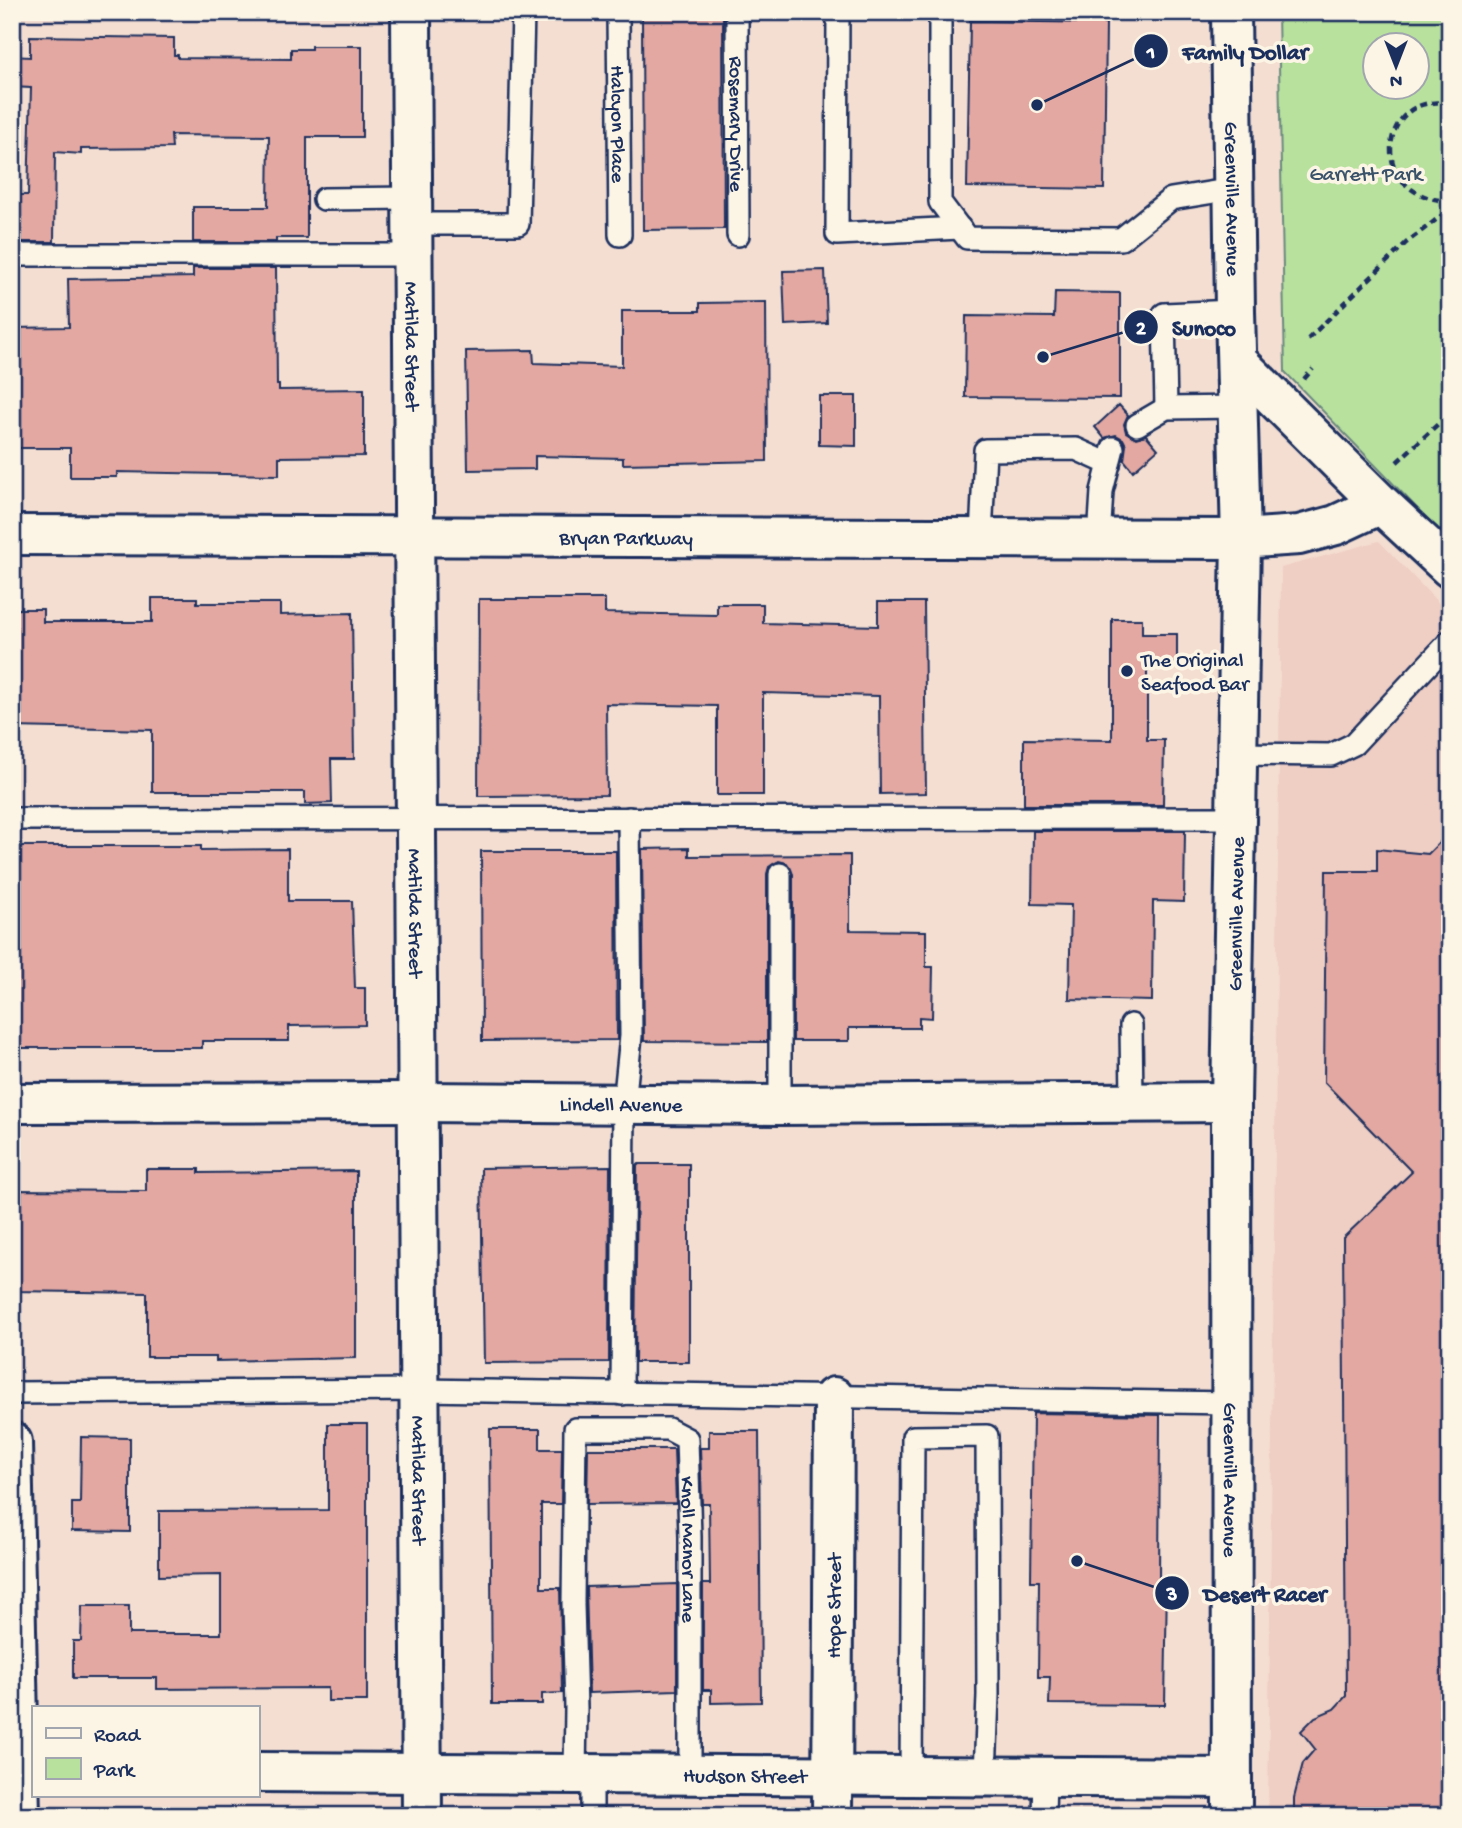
<svg xmlns="http://www.w3.org/2000/svg" width="1462" height="1828" viewBox="0 0 1462 1828" font-family="'Gochi Hand',sans-serif">
<rect width="100%" height="100%" fill="#f4ded1"/>
<filter id="ink" filterUnits="userSpaceOnUse"><feTurbulence type="fractalNoise" baseFrequency=".0143" numOctaves="2"/><feDisplacementMap in="SourceGraphic" scale="14" xChannelSelector="R" yChannelSelector="G"/><feConvolveMatrix kernelMatrix="1 2 1 2 8 2 1 2 1" color-interpolation-filters="sRGB"/></filter>
<g filter="url(#ink)">
<path fill="#efcec3" d="M 1379,541 L 1450,615 L 1450,1816 L 1268,1816 L 1281,568 Z"/>
<path fill="#b8e19e" stroke="#6a887e" stroke-width="2" fill-rule="evenodd" d="M 1278,12 L 1450,12 L 1450,524 L 1441,533 L 1285,372 ZM 1374,46 L 1416,46 L 1416,88 L 1374,88 Z"/>
<path fill="#e2a8a1" stroke="#1b2f5e" stroke-width="2" d="M 642,12 L 723,12 L 724,229 L 643,230 Z
M 970,21 L 1106,23 L 1104,189 L 967,187 Z
M 30,36 L 174,38 L 174,55 L 178,55 L 178,58 L 291,59 L 291,49 L 311,49 L 311,46 L 362,46 L 362,137 L 307,137 L 307,238 L 276,238 L 276,242 L 193,242 L 193,207 L 268,207 L 269,136 L 171,135 L 172,148 L 81,149 L 81,154 L 55,152 L 54,242 L 12,242 L 12,195 L 28,195 L 31,88 L 12,87 L 12,56 L 30,57 Z
M 193,268 L 276,268 L 277,385 L 279,385 L 279,390 L 364,389 L 364,456 L 279,457 L 279,475 L 117,472 L 117,477 L 70,477 L 70,448 L 12,448 L 12,328 L 69,327 L 68,279 L 193,277 Z
M 825,270 L 827,323 L 785,325 L 783,271 Z
M 1055,292 L 1120,293 L 1120,398 L 965,397 L 966,316 L 1054,317 Z
M 766,302 L 767,461 L 623,464 L 623,458 L 535,456 L 535,469 L 468,470 L 466,351 L 533,350 L 534,363 L 622,366 L 622,311 L 700,311 L 700,303 Z
M 819,396 L 856,396 L 856,446 L 819,445 Z
M 1119,405 L 1128,415 L 1124,424 L 1126,432 L 1136,438 L 1146,435 L 1158,449 L 1133,471 L 1124,460 L 1126,445 L 1123,439 L 1116,435 L 1104,438 L 1095,427 Z
M 152,598 L 197,598 L 197,603 L 280,603 L 280,615 L 352,613 L 354,759 L 331,759 L 332,803 L 305,804 L 305,792 L 152,792 L 152,730 L 12,727 L 14,609 L 43,609 L 43,622 L 152,622 Z
M 479,599 L 605,599 L 605,613 L 717,615 L 717,604 L 763,604 L 763,623 L 878,626 L 878,602 L 924,602 L 926,793 L 880,794 L 879,696 L 763,693 L 763,795 L 717,795 L 717,706 L 606,704 L 607,795 L 478,796 Z
M 1112,619 L 1142,619 L 1142,634 L 1177,634 L 1177,663 L 1147,663 L 1147,740 L 1164,740 L 1163,805 L 1024,805 L 1024,739 L 1112,740 Z
M 1033,831 L 1185,831 L 1184,902 L 1153,901 L 1152,1001 L 1069,999 L 1071,905 L 1032,904 Z
M 1450,832 L 1450,1816 L 1294,1816 L 1294,1798 L 1303,1763 L 1315,1749 L 1301,1731 L 1315,1717 L 1334,1709 L 1346,1696 L 1343,1238 L 1412,1172 L 1324,1082 L 1326,871 L 1377,871 L 1377,849 L 1428,854 Z
M 12,846 L 201,846 L 201,850 L 288,849 L 288,901 L 352,901 L 355,988 L 365,988 L 365,1025 L 289,1026 L 289,1041 L 202,1041 L 202,1048 L 12,1048 Z
M 689,848 L 689,856 L 850,855 L 850,930 L 926,931 L 926,967 L 933,967 L 932,1018 L 919,1017 L 919,1028 L 849,1028 L 849,1041 L 793,1041 L 793,874 L 787,863 L 779,861 L 769,867 L 767,874 L 767,1042 L 644,1041 L 642,849 Z
M 481,851 L 616,851 L 617,1040 L 482,1041 Z
M 639,1164 L 689,1164 L 689,1362 L 635,1362 L 637,1166 Z
M 610,1166 L 609,1362 L 484,1363 L 481,1168 Z
M 146,1169 L 199,1169 L 199,1173 L 356,1171 L 356,1358 L 216,1361 L 216,1357 L 147,1357 L 147,1293 L 12,1291 L 12,1190 L 146,1191 Z
M 1033,1413 L 1160,1415 L 1159,1581 L 1167,1581 L 1165,1705 L 1049,1704 L 1050,1677 L 1038,1677 L 1039,1581 L 1031,1581 Z
M 328,1424 L 367,1424 L 367,1701 L 328,1701 L 328,1688 L 157,1689 L 157,1678 L 73,1678 L 73,1641 L 81,1641 L 82,1606 L 129,1606 L 129,1634 L 221,1634 L 221,1575 L 159,1576 L 159,1511 L 328,1510 Z
M 490,1429 L 540,1429 L 540,1449 L 562,1449 L 561,1504 L 541,1504 L 541,1588 L 560,1588 L 562,1693 L 542,1694 L 542,1704 L 492,1704 Z
M 709,1431 L 759,1431 L 761,1702 L 711,1703 L 711,1690 L 703,1690 L 703,1584 L 710,1584 L 709,1503 L 702,1503 L 700,1448 L 709,1448 Z
M 81,1437 L 130,1438 L 130,1532 L 72,1531 L 72,1503 L 80,1503 Z
M 588,1449 L 674,1449 L 676,1503 L 587,1504 Z
M 677,1584 L 677,1690 L 589,1693 L 586,1587 Z"/>
<g fill="none" stroke-linecap="round" stroke-linejoin="round">
<g stroke="#1b2f5e" stroke-width="26">
<g id="service">
<path id="s1" d="M 618,12 L 620,235"/>
<path id="s2" d="M 737,12 L 738,235"/>
<path d="M 838,12 L 837,234 L 960,228"/>
<path d="M 940,12 L 940,202 L 967,238 L 1121,239 L 1171,199 L 1233,189"/>
<path d="M 324,199 L 412,198"/>
<path d="M 413,224 L 518,224 L 523,12"/>
<path d="M 12,255 L 413,255"/>
<path d="M 1166,408 L 1164,314 L 1235,311"/>
<path d="M 1137,425 L 1166,408 L 1239,407"/>
<path d="M 981,538 L 985,450 L 1076,449 L 1109,464"/>
<path d="M 1099,539 L 1102,491 L 1113,448"/>
<path d="M 1237,754 L 1331,755 L 1354,744 L 1450,641"/>
<path d="M 12,819 L 1236,818"/>
<path d="M 780,874 L 780,1105"/>
<path d="M 1131,1025 L 1132,1102"/>
<path d="M 12,1393 L 420,1390 L 1232,1403"/>
<path d="M 622,1394 L 624,1104 L 631,1036 L 629,818"/>
<path id="s3" d="M 575,1774 L 576,1708 L 573,1604 L 575,1429 L 668,1429 L 687,1439 L 690,1537 L 690,1775"/>
<path d="M 592,1774 L 592,1816"/>
<path d="M 911,1776 L 913,1437 L 987,1436 L 988,1695 L 985,1776"/>
<path d="M 1044,1816 L 1045,1777"/>
</g>
</g>
<g stroke="#1b2f5e" stroke-width="44">
<g id="minor">
<path id="s4" d="M 411,12 L 422,1816"/>
<path id="s5" d="M 12,535 L 1241,539"/>
<path id="s6" d="M 12,1103 L 418,1102 L 780,1105 L 1231,1102"/>
<path d="M 12,1442 L 20,1816"/>
<path id="s7" d="M 257,1772 L 1232,1778"/>
<path id="s8" d="M 832,1816 L 834,1397"/>
</g>
</g>
<g stroke="#1b2f5e" stroke-width="44">
<path id="tertiary" d="M 1238,362 L 1381,504 L 1450,568
M 1241,539 L 1299,535 L 1336,525 L 1381,504"/>
</g>
<g stroke="#1b2f5e" stroke-width="44">
<g id="secondary">
<path id="s9" d="M 1231,12 L 1235,311 L 1241,539 L 1231,1102 L 1232,1816"/>
</g>
</g>
<path stroke="#1b2f5e" stroke-width="4.5" stroke-dasharray="7 5" stroke-linecap="butt" d="M 1450,104 C 1379,89 1364,198 1450,201
M 1308,339 L 1406,243 L 1450,209
M 1304,379 L 1313,369
M 1397,462 L 1450,413"/>
<use href="#service" stroke="#fcf5e5" stroke-width="21"/>
<use href="#minor" stroke="#fcf5e5" stroke-width="38"/>
<use href="#tertiary" stroke="#fcf5e5" stroke-width="38"/>
<use href="#secondary" stroke="#fcf5e5" stroke-width="38"/>
</g>
</g>
<circle fill="#1b2f5e" stroke="#fcf5e5" stroke-width="2.5" cx="1127" cy="671" r="7"/>
<g text-anchor="middle" stroke-width="7" stroke-linejoin="round" paint-order="stroke">
<g font-size="21" fill="#1b2f5e" stroke="#fcf5e5">
<text dy="7" stroke="none"><textPath href="#s1" startOffset="112">Halcyon Place</textPath></text>
<text dy="7" stroke="none"><textPath href="#s2" startOffset="112">Rosemary Drive</textPath></text>
<text dy="7" stroke="none"><textPath href="#s9" startOffset="187">Greenville Avenue</textPath></text>
<text dy="7" stroke="none"><textPath href="#s4" startOffset="334">Matilda Street</textPath></text>
<text dy="7" stroke="none"><textPath href="#s5" startOffset="614">Bryan Parkway</textPath></text>
<text dy="7" stroke="none"><textPath href="#s4" startOffset="901">Matilda Street</textPath></text>
<text transform="translate(1235 914) rotate(-89)" y="7">Greenville Avenue</text>
<text dy="7" stroke="none"><textPath href="#s6" startOffset="609">Lindell Avenue</textPath></text>
<text dy="7" stroke="none"><textPath href="#s4" startOffset="1468">Matilda Street</textPath></text>
<text dy="7" stroke="none"><textPath href="#s9" startOffset="1468">Greenville Avenue</textPath></text>
<text dy="7" stroke="none"><textPath href="#s3" startOffset="570">Knoll Manor Lane</textPath></text>
<text dy="7" stroke="none"><textPath href="#s8" startOffset="210">Hope Street</textPath></text>
<text dy="7" stroke="none"><textPath href="#s7" startOffset="488">Hudson Street</textPath></text>
</g>
<g font-size="21" fill="#3a536b" stroke="#fcf5e5">
<text x="1366" y="180">Garrett Park</text>
</g>
<g font-size="21" fill="#1b2f5e" stroke="#fcf5e5" text-anchor="start">
<text x="1141" y="666">The Original<tspan x="1141" dy="24">Seafood Bar</tspan></text>
</g>
</g>
<path fill="none" stroke="#1b2f5e" stroke-width="2.5" d="M1037 105L1151 51M1043 357L1141 327M1077 1561L1172 1593"/>
<g fill="#1b2f5e" stroke="#fcf5e5" stroke-width="2.5">
<circle cx="1037" cy="105" r="7"/>
<circle cx="1043" cy="357" r="7"/>
<circle cx="1077" cy="1561" r="7"/>
<circle cx="1151" cy="51" r="18"/>
<circle cx="1141" cy="327" r="18"/>
<circle cx="1172" cy="1593" r="18"/>
</g>
<g font-size="21" text-anchor="middle" font-weight="bold" fill="#fff">
<text x="1151" y="58">1</text>
<text x="1141" y="334">2</text>
<text x="1172" y="1600">3</text>
</g>
<g font-size="23" text-anchor="middle" font-weight="bold" fill="#1b2f5e" stroke="#fcf5e5" stroke-width="7" stroke-linejoin="round" paint-order="stroke">
<text x="1245" y="59">Family Dollar</text>
<text x="1204" y="335">Sunoco</text>
<text x="1265" y="1601">Desert Racer</text>
</g>
<rect width="1462" height="1828" fill="none" stroke="#fcf5e5" stroke-width="42"/>
<rect x="21" y="21" width="1420" height="1786" fill="none" stroke="#1b2f5e" stroke-width="2.5" filter="url(#ink)"/>
<rect x="32" y="1706" width="228" height="91" fill="#fcf5e5" stroke="#a2a6af" stroke-width="2"/>
<rect x="46" y="1728" width="35" height="10" fill="#fcf5e5" stroke="#a2a6af" stroke-width="2"/>
<text x="94" y="1741" font-size="21" fill="#1b2f5e">Road</text>
<rect x="46" y="1758" width="35" height="21" fill="#b8e19e" stroke="#a2a6af" stroke-width="2"/>
<text x="94" y="1776" font-size="21" fill="#1b2f5e">Park</text>
<g transform="translate(1396 66) rotate(180)"><circle r="33" fill="#fcf5e5" stroke="#a2a6af" stroke-width="2"/>
<path d="M0-5L12 26L0 18L-12 26Z" fill="#1b2f5e"/>
<text y="-10" font-size="19" font-weight="bold" text-anchor="middle" fill="#1b2f5e">N</text>
</g>
</svg>
